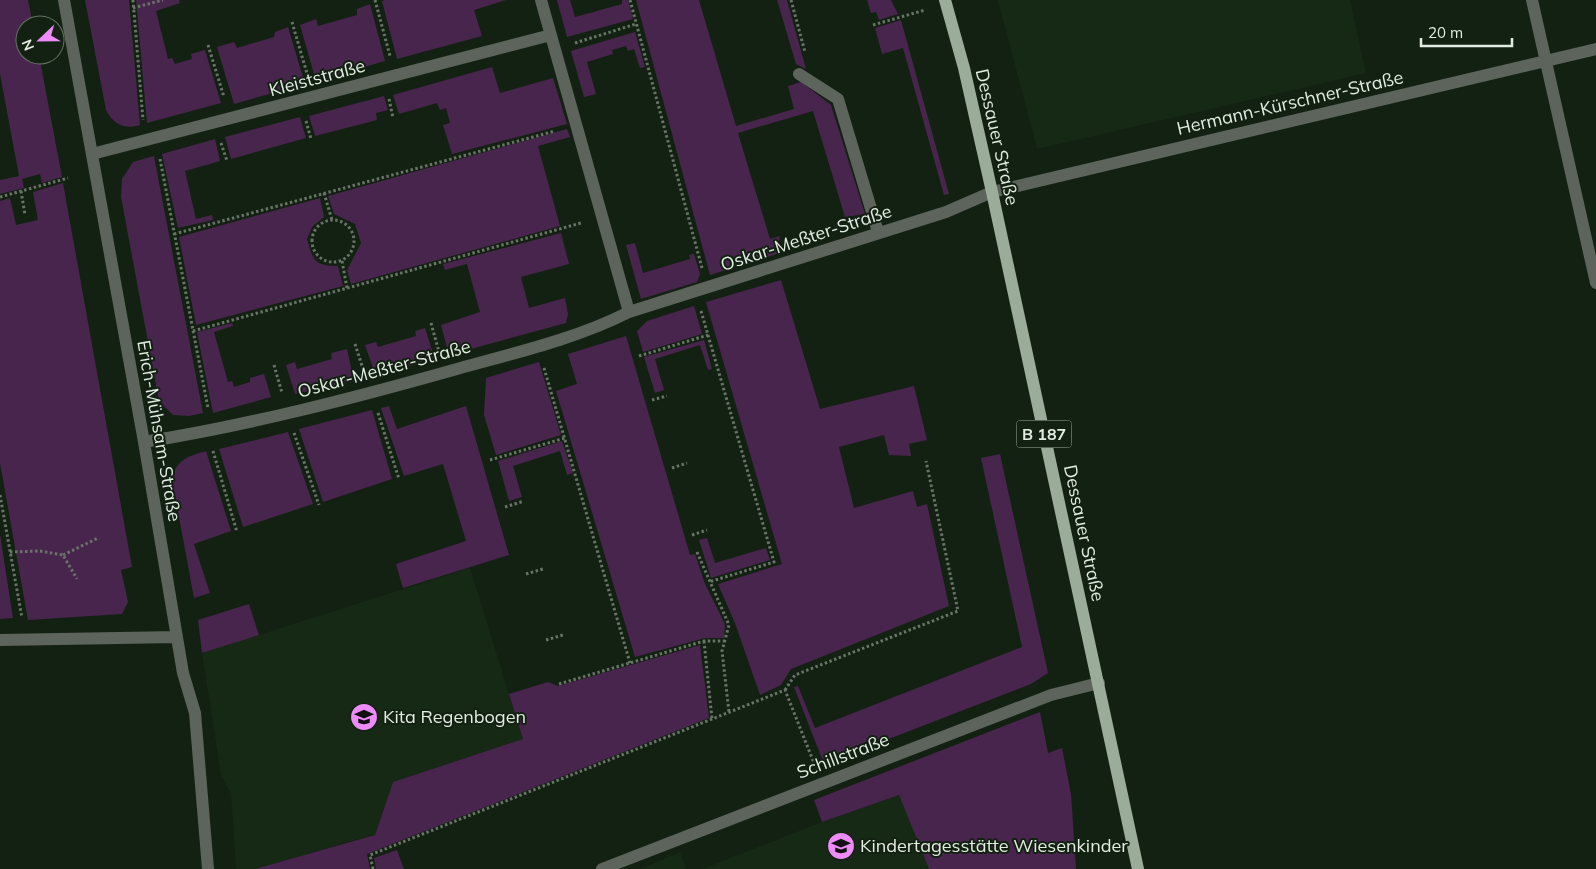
<svg xmlns="http://www.w3.org/2000/svg" width="1596" height="869" viewBox="0 0 1596 869" font-family="Mulish,sans-serif">
<rect width="100%" height="100%" fill="#132112"/>
<path fill="#162915" d="M 998,0 L 1350,0 L 1366,73 L 1037,149 Z
M 470,568 L 523,739 L 393,782 L 375,834 L 255,869 L 236,869 L 231,794 L 221,775 L 202,653 Z
M 899,795 L 929,869 L 702,869 L 822,822 Z
M 680,852 L 686,869 L 640,869 Z"/>
<path fill="#48254d" d="M 0,0 L 28,0 L 33,25 L 25,25 L 25,55 L 39,55 L 62,177 L 42,183 L 40,174 L 22,179 L 24,188 L 0,194 L 0,180 L 19,176 L 0,74 Z
M 85,0 L 129,0 L 140,125 C 125,130 113,124 106,110 Z
M 136,0 L 179,0 L 180,3 L 156,11 L 168,59 L 172,58 L 175,64 L 192,59 L 191,54 L 205,50 L 221,103 L 147,123 Z
M 385,0 L 506,0 L 474,10 L 482,36 L 397,59 L 382,1 Z
M 557,0 L 570,0 L 575,17 L 622,4 L 622,0 L 628,0 L 633,19 L 567,37 Z
M 636,0 L 699,0 L 736,126 L 794,109 L 788,86 L 801,82 L 831,105 L 865,214 L 845,217 L 813,111 L 738,133 L 770,239 L 780,236 L 777,254 L 710,275 Z
M 777,0 L 787,0 L 806,69 L 796,64 Z
M 867,0 L 891,0 L 898,14 L 879,20 L 876,12 L 871,13 Z
M 370,4 L 385,61 L 316,81 L 300,25 L 316,19 L 318,26 L 357,15 L 357,9 Z
M 901,20 L 949,194 L 944,195 L 903,48 L 882,54 L 875,28 Z
M 288,27 L 305,84 L 234,104 L 217,47 L 234,42 L 237,48 L 274,37 L 275,32 Z
M 635,32 L 645,67 L 640,68 L 634,49 L 628,51 L 626,46 L 612,50 L 613,54 L 587,62 L 596,94 L 584,97 L 571,51 Z
M 492,67 L 500,93 L 553,78 L 567,124 L 452,154 L 443,125 L 450,123 L 446,108 L 440,110 L 437,103 L 399,114 L 393,95 Z
M 384,96 L 388,110 L 376,113 L 377,120 L 315,136 L 309,116 Z
M 300,117 L 306,138 L 231,159 L 225,137 Z
M 567,129 L 570,137 L 538,146 L 560,226 L 351,284 L 347,270 L 361,243 L 355,224 L 334,214 L 328,196 Z
M 215,139 L 220,161 L 185,171 L 196,219 L 212,215 L 213,220 L 178,228 L 162,154 Z
M 154,156 L 203,413 L 189,416 L 173,415 L 159,401 L 121,197 L 122,179 L 133,162 Z
M 63,183 L 132,567 L 121,570 L 128,602 L 122,614 L 28,620 L 0,463 L 0,201 L 10,198 L 16,225 L 38,220 L 33,192 Z
M 320,198 L 324,217 L 312,227 L 307,239 C 313,260 314,266 338,266 L 343,286 L 196,325 L 179,237 Z
M 561,233 L 569,264 L 521,277 L 529,308 L 565,298 L 568,314 L 566,323 L 449,355 L 441,325 L 480,312 L 467,264 L 445,270 L 443,264 Z
M 635,243 L 643,273 L 690,259 L 689,255 L 694,254 L 700,274 L 697,282 L 641,299 L 626,245 Z
M 781,280 L 820,409 L 914,386 L 927,440 L 909,444 L 911,456 L 889,455 L 884,435 L 839,447 L 854,508 L 913,491 L 917,507 L 927,504 L 949,606 L 791,669 L 781,685 L 760,695 L 735,623 L 718,584 L 782,564 L 706,302 Z
M 694,306 L 702,334 L 643,352 L 637,331 L 647,321 Z
M 232,323 L 233,326 L 214,332 L 228,382 L 232,381 L 234,387 L 250,382 L 250,378 L 264,374 L 271,397 L 213,413 L 197,332 Z
M 425,328 L 435,360 L 375,374 L 365,345 L 376,342 L 378,347 L 416,336 L 415,331 Z
M 626,336 L 690,555 L 695,554 L 705,584 L 725,624 L 724,638 L 705,638 L 635,657 L 556,391 L 577,384 L 568,354 Z
M 704,340 L 712,369 L 708,370 L 700,345 L 655,359 L 664,390 L 655,393 L 644,357 Z
M 347,349 L 354,381 L 295,394 L 286,365 L 295,362 L 297,369 L 332,359 L 331,353 Z
M 539,362 L 561,435 L 496,455 L 484,415 L 486,378 Z
M 389,406 L 397,429 L 466,406 L 509,555 L 403,588 L 396,564 L 466,541 L 443,464 L 404,476 L 381,408 Z
M 372,410 L 392,479 L 323,502 L 299,429 Z
M 288,432 L 313,504 L 243,527 L 219,449 Z
M 562,441 L 573,473 L 567,475 L 560,451 L 513,466 L 522,497 L 509,501 L 498,461 Z
M 206,451 L 231,531 L 194,544 L 210,593 L 194,598 L 172,479 C 176,459 189,456 206,451 Z
M 1000,454 L 1048,673 L 1031,684 L 824,764 L 794,687 L 798,686 L 815,728 L 1022,647 L 981,458 Z
M 0,534 L 13,618 L 0,619 Z
M 707,538 L 715,563 L 766,548 L 770,560 L 711,578 L 699,540 Z
M 249,604 L 259,635 L 202,653 L 198,620 Z
M 700,645 L 709,718 L 367,854 L 370,869 L 255,869 L 375,835 L 393,782 L 523,739 L 509,694 L 548,682 L 558,686 Z
M 1040,712 L 1048,753 L 1062,748 L 1071,794 L 1076,869 L 929,869 L 899,795 L 822,822 L 814,800 Z
M 397,850 L 404,869 L 376,869 L 374,858 Z"/>
<g fill="none" stroke-linecap="round" stroke-linejoin="round">
<path stroke="#677466" stroke-width="3" stroke-dasharray="2.5 2.5" stroke-linecap="butt" d="M 133,0 L 143,120
M 375,0 L 390,56
M 630,0 L 702,268
M 791,0 L 805,52
M 133,8 L 163,0
M 292,22 L 308,77
M 873,25 L 925,10
M 575,43 L 636,24
M 208,45 L 224,97
M 389,99 L 393,118
M 306,121 L 311,139
M 221,143 L 227,161
M 160,159 L 208,408
M 21,191 L 25,215
M 324,193 L 332,220
M 0,197 L 68,178
M312 241a21 21 0 1 1 42 0a21 21 0 1 1-42 0Z
M 174,234 L 555,131
M 342,261 L 347,288
M 701,311 L 774,562 L 709,582
M 431,323 L 439,352
M 193,331 L 581,223
M 355,344 L 364,372
M 639,356 L 708,335
M 274,365 L 282,393
M 544,368 L 630,663
M 652,400 L 667,396
M 378,413 L 399,479
M 294,433 L 319,505
M 213,451 L 237,532
M 490,460 L 565,438
M 672,468 L 687,463
M 0,495 L 22,618
M 505,507 L 524,501
M 692,535 L 707,530
M 10,552 L 40,551 L 63,555 L 77,579
M 697,552 L 729,625 L 722,651 L 729,712
M 63,555 L 98,538
M 526,574 L 543,569
M 546,640 L 563,635
M 704,641 L 712,719
M 559,684 L 704,641 L 725,641
M 785,690 L 795,675 L 958,611 L 926,461
M 373,869 L 370,855 L 785,690 L 814,763"/>
<path stroke="#5c645b" stroke-width="12" d="M 64,0 L 144,442 L 183,673 L 195,713 L 208,869
M 541,0 L 629,312
M 1532,0 L 1596,283
M 799,74 L 838,99 L 878,232
M 92,154 L 551,35
M 144,442 C 250,425 354,398 457,369 C 514,353 576,339 629,312 L 946,212 L 992,192 L 1596,49
M 0,640 L 177,637
M 602,869 L 1051,695 L 1099,683"/>
<path stroke="#9bac9a" stroke-width="12" d="M 945,0 L 964,68 L 992,192 L 1138,869"/>
</g>
<defs>
<g id="school-disc" transform="scale(1.4375)"><circle r="9.5" fill="#ed8cf9" stroke="#132112"/><path d="M0-5L7-2L0 1L-7-2ZM-4 1L0 2.5L4 1V4Q0 6-4 4Z" fill="#111"/></g>
</defs>
<g fill-rule="evenodd">
<use href="#school-disc" x="364" y="717"/>
<use href="#school-disc" x="841" y="846"/>
</g>
<g text-anchor="middle" stroke-width="4" stroke-linejoin="round" paint-order="stroke">
<rect fill="#132112" stroke="#a4afa3" stroke-width="1" x="1016.5" y="420.5" width="55" height="27" rx="4"/>
<g font-size="16" font-weight="bold" fill="#e2ece1">
<text x="1044" y="440">B 187</text>
</g>
<g font-size="18" fill="#e2ece1" stroke="#132112">
<text transform="translate(317 78) rotate(-15)" y="6">Kleiststraße</text>
<text transform="translate(1290 103) rotate(-13)" y="6">Hermann-Kürschner-Straße</text>
<text transform="translate(997 137) rotate(77)" y="6">Dessauer Straße</text>
<text transform="translate(806 238) rotate(-18)" y="6">Oskar-Meßter-Straße</text>
<text transform="translate(384 369) rotate(-15)" y="6">Oskar-Meßter-Straße</text>
<text transform="translate(159 431) rotate(80)" y="6">Erich-Mühsam-Straße</text>
<text transform="translate(1084 533) rotate(78)" y="6">Dessauer Straße</text>
<text transform="translate(843 756) rotate(-21)" y="6">Schillstraße</text>
</g>
<g font-size="18" fill="#e2ece1" stroke="#132112" text-anchor="start">
<text x="383" y="723">Kita Regenbogen</text>
<text x="860" y="852">Kindertagesstätte Wiesenkinder</text>
</g>
</g>
<g transform="translate(40 40) rotate(248)"><circle r="24" fill="#132112" stroke="#667265"/>
<path d="M0-4L9 19L0 12L-9 19Z" fill="#ed8cf9"/>
<text y="-8" font-size="14" font-weight="bold" text-anchor="middle" fill="#e2ece1">N</text>
</g>
<path d="M1421 38v8h91v-8" fill="none" stroke="#e2ece1" stroke-width="2.5"/>
<text x="1428" y="38" font-size="15" fill="#e2ece1" stroke="#132112" stroke-width="4" paint-order="stroke">20 m</text>
</svg>
